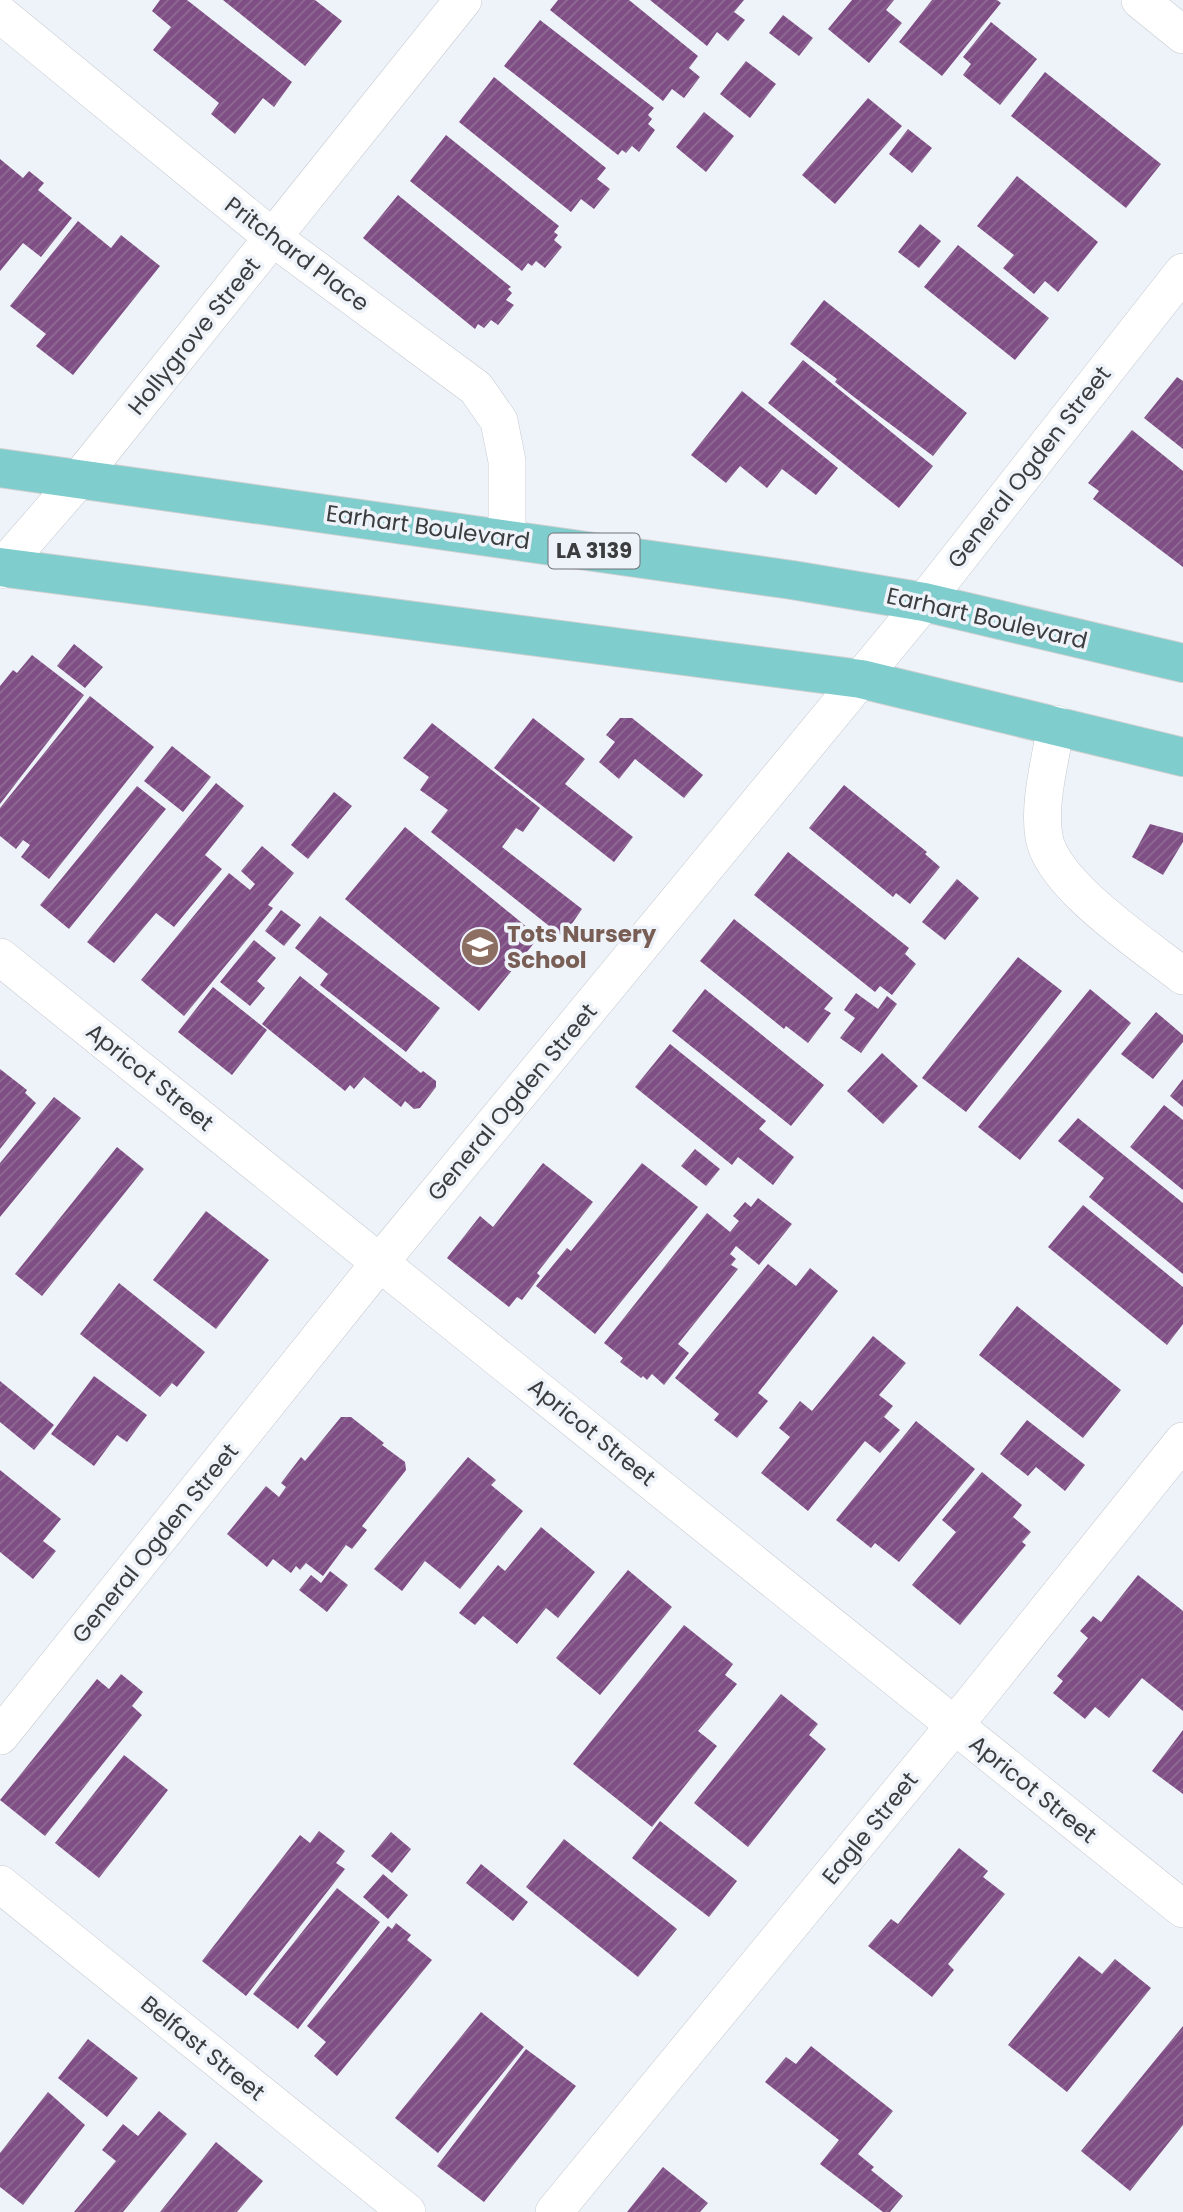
<svg xmlns="http://www.w3.org/2000/svg" width="1183" height="2212" viewBox="0 0 1183 2212" font-family="Poppins,sans-serif">
<defs>
<pattern id="building-hatch" width="6" height="6" patternUnits="userSpaceOnUse" patternTransform="scale(1.75)"><rect width="6" height="6" fill="#7e4e84"/><path d="M-1 1l2-2M0 6l6-6M5 7l2-2" fill="none" stroke="#906c94"/></pattern>
</defs>
<rect width="100%" height="100%" fill="#eef2f9"/>
<path fill="url(#building-hatch)" d="M 160,0 L 187,0 L 292,82 L 274,107 L 263,98 L 235,134 L 211,114 L 219,103 L 153,50 L 171,27 L 152,11 Z
M 223,0 L 315,0 L 342,21 L 305,66 Z
M 558,0 L 629,0 L 698,56 L 689,68 L 700,77 L 684,98 L 672,89 L 663,101 L 550,10 Z
M 650,0 L 744,0 L 734,12 L 745,20 L 728,41 L 717,32 L 707,46 Z
M 852,0 L 894,0 L 886,10 L 902,23 L 869,63 L 828,29 Z
M 932,0 L 997,0 L 1001,3 L 942,76 L 899,42 Z
M 783,15 L 813,38 L 799,56 L 769,33 Z
M 540,20 L 654,108 L 648,115 L 652,119 L 648,124 L 655,130 L 639,152 L 632,146 L 626,153 L 622,150 L 618,155 L 504,66 Z
M 991,22 L 1037,59 L 1000,105 L 963,75 L 971,64 L 963,57 Z
M 746,61 L 776,84 L 750,118 L 720,94 Z
M 1045,72 L 1161,164 L 1126,208 L 1011,116 Z
M 494,77 L 606,168 L 597,179 L 610,189 L 594,209 L 581,199 L 571,212 L 459,122 Z
M 868,98 L 902,126 L 835,204 L 802,175 Z
M 704,112 L 734,136 L 706,172 L 676,147 Z
M 908,129 L 932,148 L 912,173 L 889,154 Z
M 446,135 L 559,226 L 554,232 L 558,235 L 554,240 L 562,247 L 545,268 L 536,261 L 532,266 L 528,263 L 522,271 L 410,181 Z
M 0,159 L 23,178 L 29,171 L 44,183 L 38,190 L 72,218 L 41,257 L 23,243 L 0,271 Z
M 1017,176 L 1098,242 L 1058,292 L 1045,281 L 1034,294 L 1003,268 L 1014,255 L 977,226 Z
M 398,195 L 511,287 L 508,289 L 512,293 L 506,300 L 514,305 L 498,325 L 491,320 L 484,328 L 478,324 L 475,329 L 363,238 Z
M 78,221 L 111,248 L 121,235 L 160,266 L 73,375 L 36,346 L 46,334 L 10,306 Z
M 920,224 L 941,241 L 919,268 L 898,252 Z
M 958,245 L 1049,318 L 1015,360 L 924,287 Z
M 824,300 L 967,413 L 933,456 L 854,397 L 835,382 L 837,379 L 790,344 Z
M 803,360 L 933,466 L 899,508 L 768,403 Z
M 1177,377 L 1183,381 L 1183,449 L 1144,418 Z
M 742,391 L 838,468 L 816,495 L 782,469 L 767,488 L 740,466 L 726,483 L 691,455 Z
M 1132,430 L 1183,471 L 1183,567 L 1093,499 L 1099,491 L 1088,483 Z
M 74,644 L 103,667 L 85,688 L 57,666 Z
M 32,655 L 84,695 L 0,804 L 0,686 L 13,670 L 17,673 Z
M 90,696 L 154,747 L 49,879 L 21,857 L 30,845 L 23,840 L 16,849 L 0,836 L 0,808 Z
M 533,718 L 585,759 L 565,784 L 633,837 L 614,862 L 494,768 Z
M 620,718 L 632,718 L 703,775 L 684,798 L 635,759 L 619,779 L 599,762 L 615,742 L 606,735 Z
M 432,723 L 540,808 L 523,832 L 516,828 L 502,847 L 582,909 L 563,937 L 431,832 L 448,810 L 420,790 L 429,777 L 403,758 Z
M 172,746 L 211,777 L 183,812 L 144,781 Z
M 216,783 L 244,806 L 205,855 L 222,869 L 174,927 L 156,913 L 114,963 L 87,942 Z
M 844,785 L 927,852 L 925,854 L 940,867 L 910,904 L 896,893 L 893,897 L 809,828 Z
M 137,786 L 166,809 L 69,929 L 40,905 Z
M 334,792 L 352,806 L 308,859 L 291,845 Z
M 1150,824 L 1183,833 L 1183,842 L 1163,875 L 1132,857 Z
M 405,827 L 539,937 L 479,1011 L 345,899 Z
M 262,846 L 294,873 L 268,905 L 273,908 L 184,1016 L 141,980 L 229,873 L 250,890 L 255,884 L 241,871 Z
M 788,852 L 909,948 L 905,954 L 916,964 L 892,995 L 880,986 L 875,992 L 754,895 Z
M 957,879 L 979,898 L 945,940 L 922,922 Z
M 281,910 L 301,925 L 284,946 L 265,931 Z
M 320,916 L 440,1008 L 406,1052 L 320,985 L 328,974 L 295,948 Z
M 734,919 L 833,998 L 824,1009 L 831,1013 L 808,1043 L 786,1026 L 784,1029 L 700,961 Z
M 254,940 L 276,958 L 257,981 L 265,988 L 250,1006 L 220,982 Z
M 1018,957 L 1062,991 L 966,1112 L 922,1078 Z
M 300,976 L 421,1073 L 423,1071 L 436,1081 L 436,1087 L 420,1108 L 414,1109 L 405,1101 L 401,1107 L 364,1077 L 354,1089 L 350,1085 L 345,1091 L 262,1024 Z
M 213,987 L 267,1030 L 232,1075 L 178,1032 Z
M 705,989 L 824,1085 L 791,1126 L 672,1031 Z
M 1090,989 L 1131,1023 L 1020,1160 L 978,1127 Z
M 856,993 L 878,1009 L 887,996 L 897,1004 L 861,1053 L 840,1038 L 855,1018 L 844,1010 Z
M 1156,1012 L 1183,1035 L 1183,1042 L 1153,1079 L 1121,1054 Z
M 670,1044 L 766,1121 L 759,1129 L 794,1157 L 773,1185 L 738,1157 L 732,1165 L 635,1087 Z
M 882,1053 L 918,1086 L 883,1124 L 847,1091 Z
M 0,1069 L 27,1090 L 25,1093 L 36,1103 L 0,1149 Z
M 1183,1079 L 1183,1107 L 1170,1096 Z
M 54,1097 L 81,1118 L 0,1217 L 0,1163 Z
M 1164,1105 L 1183,1120 L 1183,1190 L 1130,1147 Z
M 1078,1118 L 1183,1203 L 1183,1274 L 1089,1197 L 1104,1178 L 1058,1141 Z
M 117,1147 L 144,1169 L 42,1296 L 15,1274 Z
M 695,1149 L 720,1169 L 706,1186 L 681,1166 Z
M 543,1163 L 593,1202 L 537,1273 L 540,1276 L 522,1300 L 517,1297 L 509,1307 L 447,1258 L 480,1216 L 493,1227 Z
M 642,1163 L 698,1207 L 595,1334 L 536,1286 L 567,1248 L 571,1251 Z
M 758,1198 L 792,1224 L 759,1265 L 736,1246 L 730,1254 L 736,1259 L 731,1265 L 738,1269 L 678,1344 L 689,1353 L 664,1385 L 652,1374 L 647,1380 L 643,1376 L 641,1378 L 620,1362 L 623,1358 L 604,1343 L 707,1213 L 730,1232 L 739,1221 L 733,1216 L 745,1202 L 751,1207 Z
M 1083,1205 L 1183,1287 L 1183,1324 L 1167,1345 L 1048,1247 Z
M 206,1211 L 269,1260 L 216,1329 L 153,1280 Z
M 768,1264 L 796,1286 L 810,1268 L 838,1291 L 758,1393 L 768,1401 L 737,1438 L 714,1420 L 719,1414 L 675,1378 Z
M 119,1283 L 205,1352 L 177,1387 L 172,1383 L 160,1397 L 80,1334 Z
M 1017,1306 L 1121,1390 L 1083,1438 L 979,1355 Z
M 873,1336 L 906,1363 L 879,1395 L 893,1406 L 884,1417 L 900,1430 L 880,1453 L 865,1441 L 808,1511 L 761,1473 L 790,1437 L 779,1428 L 800,1401 L 812,1411 Z
M 94,1376 L 147,1415 L 127,1442 L 117,1435 L 94,1466 L 51,1434 Z
M 0,1381 L 54,1425 L 34,1450 L 0,1422 Z
M 341,1417 L 351,1417 L 384,1443 L 382,1445 L 405,1462 L 406,1470 L 362,1526 L 367,1530 L 352,1549 L 346,1545 L 323,1576 L 306,1563 L 300,1570 L 296,1566 L 291,1573 L 273,1559 L 267,1567 L 227,1534 L 266,1486 L 279,1497 L 286,1487 L 281,1483 L 301,1457 L 305,1461 Z
M 1027,1420 L 1085,1465 L 1065,1491 L 1036,1467 L 1028,1476 L 1000,1454 Z
M 916,1421 L 975,1469 L 899,1562 L 875,1543 L 871,1548 L 836,1520 Z
M 468,1457 L 496,1480 L 491,1485 L 523,1511 L 460,1589 L 425,1561 L 402,1591 L 374,1569 Z
M 0,1470 L 61,1519 L 43,1541 L 56,1551 L 33,1579 L 0,1552 Z
M 982,1472 L 1022,1505 L 1013,1517 L 1031,1532 L 1022,1542 L 1026,1545 L 960,1625 L 912,1585 L 956,1532 L 942,1520 Z
M 541,1527 L 595,1572 L 558,1618 L 546,1608 L 517,1644 L 483,1616 L 475,1625 L 459,1613 L 498,1565 L 505,1571 Z
M 628,1570 L 672,1607 L 600,1695 L 556,1658 Z
M 330,1571 L 348,1585 L 327,1612 L 299,1590 L 311,1575 L 321,1583 Z
M 1138,1575 L 1183,1611 L 1183,1711 L 1142,1678 L 1109,1718 L 1095,1707 L 1085,1719 L 1053,1693 L 1063,1681 L 1057,1676 L 1088,1638 L 1080,1631 L 1093,1616 L 1101,1622 Z
M 684,1625 L 733,1664 L 725,1675 L 737,1684 L 698,1731 L 717,1746 L 652,1827 L 573,1764 Z
M 121,1674 L 143,1692 L 132,1706 L 142,1715 L 45,1836 L 0,1800 L 97,1679 L 109,1689 Z
M 781,1694 L 818,1724 L 809,1735 L 826,1749 L 748,1847 L 694,1803 Z
M 1183,1730 L 1183,1794 L 1152,1771 Z
M 124,1755 L 168,1790 L 99,1878 L 55,1843 Z
M 660,1821 L 737,1881 L 709,1917 L 632,1858 Z
M 319,1831 L 345,1851 L 336,1863 L 345,1869 L 246,1996 L 202,1961 L 300,1835 L 310,1843 Z
M 391,1832 L 411,1849 L 392,1873 L 371,1856 Z
M 564,1839 L 677,1929 L 638,1977 L 526,1887 Z
M 959,1848 L 988,1871 L 983,1877 L 1005,1894 L 948,1964 L 954,1970 L 932,1997 L 868,1946 L 891,1919 L 898,1924 Z
M 481,1864 L 528,1902 L 513,1921 L 466,1883 Z
M 383,1874 L 408,1895 L 388,1919 L 363,1897 Z
M 337,1888 L 380,1922 L 298,2029 L 253,1994 Z
M 396,1923 L 411,1935 L 407,1940 L 432,1960 L 337,2076 L 314,2056 L 326,2042 L 307,2026 L 388,1926 L 392,1929 Z
M 1079,1956 L 1102,1974 L 1115,1959 L 1151,1988 L 1067,2092 L 1008,2045 Z
M 481,2012 L 524,2047 L 438,2153 L 395,2118 Z
M 1183,2026 L 1183,2125 L 1130,2191 L 1081,2151 Z
M 88,2039 L 138,2078 L 107,2117 L 58,2078 Z
M 811,2046 L 893,2111 L 858,2154 L 874,2167 L 871,2170 L 903,2196 L 890,2212 L 883,2212 L 820,2164 L 839,2140 L 765,2082 L 786,2057 L 796,2064 Z
M 526,2049 L 576,2086 L 484,2202 L 437,2166 Z
M 48,2092 L 85,2125 L 23,2205 L 0,2187 L 0,2153 Z
M 159,2111 L 187,2134 L 123,2212 L 74,2212 L 116,2161 L 102,2150 L 123,2124 L 138,2136 Z
M 216,2142 L 263,2181 L 237,2212 L 160,2212 Z
M 663,2167 L 708,2203 L 700,2212 L 627,2212 Z"/>
<g fill="none" stroke-linecap="round" stroke-linejoin="round">
<g stroke="#c5c9cf" stroke-width="38">
<path id="minor" d="M 1140,0 L 1183,35
M 0,14 L 272,237 L 476,388 L 499,421 L 507,461 L 507,538
M 0,570 L 79,479 L 463,0
M 1056,724 C 1051,759 1038,802 1044,837 C 1052,885 1144,945 1183,976
M 0,957 L 1183,1909
M 0,1736 L 381,1261 L 924,602 L 1183,272
M 0,1884 L 407,2212
M 554,2212 L 954,1726 L 1183,1441"/>
</g>
<g stroke="#d0d0d1" stroke-width="40">
<path id="primary" d="M 0,468 L 792,580 L 924,602 L 1183,663
M 0,567 L 861,679 L 1183,757"/>
</g>
<use href="#minor" stroke="#fff" stroke-width="37"/>
<use href="#primary" stroke="#7fcdcc" stroke-width="38"/>
</g>
<defs>
<g id="school-disc" transform="scale(2.0125)"><circle r="9.5" fill="#8d6e63" stroke="#eef2f9"/><path d="M0-5L7-2L0 1L-7-2ZM-4 1L0 2.5L4 1V4Q0 6-4 4Z" fill="#fff"/></g>
</defs>
<g fill-rule="evenodd">
<use href="#school-disc" x="480" y="947"/>
</g>
<g text-anchor="middle" stroke-width="7" stroke-linejoin="round" paint-order="stroke">
<rect fill="#eef2f9" stroke="#717377" stroke-width="2" x="548.5" y="533.5" width="91" height="35" rx="5"/>
<g font-size="21" font-weight="bold" fill="#3b3d3f">
<text x="594" y="558">LA 3139</text>
</g>
<g font-size="23" fill="#3b3d3f" stroke="#eef2f9">
<text transform="translate(297 254) rotate(37)" y="8">Pritchard Place</text>
<text transform="translate(194 336) rotate(-51)" y="8">Hollygrove Street</text>
<text transform="translate(1029 467) rotate(-52)" y="8">General Ogden Street</text>
<text transform="translate(428 527) rotate(8)" y="8">Earhart Boulevard</text>
<text transform="translate(987 618) rotate(13)" y="8">Earhart Boulevard</text>
<text transform="translate(150 1077) rotate(39)" y="8">Apricot Street</text>
<text transform="translate(512 1102) rotate(-50)" y="8">General Ogden Street</text>
<text transform="translate(592 1432) rotate(39)" y="8">Apricot Street</text>
<text transform="translate(155 1543) rotate(-51)" y="8">General Ogden Street</text>
<text transform="translate(1033 1789) rotate(39)" y="8">Apricot Street</text>
<text transform="translate(870 1828) rotate(-51)" y="8">Eagle Street</text>
<text transform="translate(203 2048) rotate(39)" y="8">Belfast Street</text>
</g>
<g font-size="23" font-weight="bold" fill="#785e54" stroke="#eef2f9" text-anchor="start">
<text x="507" y="942">Tots Nursery<tspan x="507" dy="26">School</tspan></text>
</g>
</g>
</svg>
